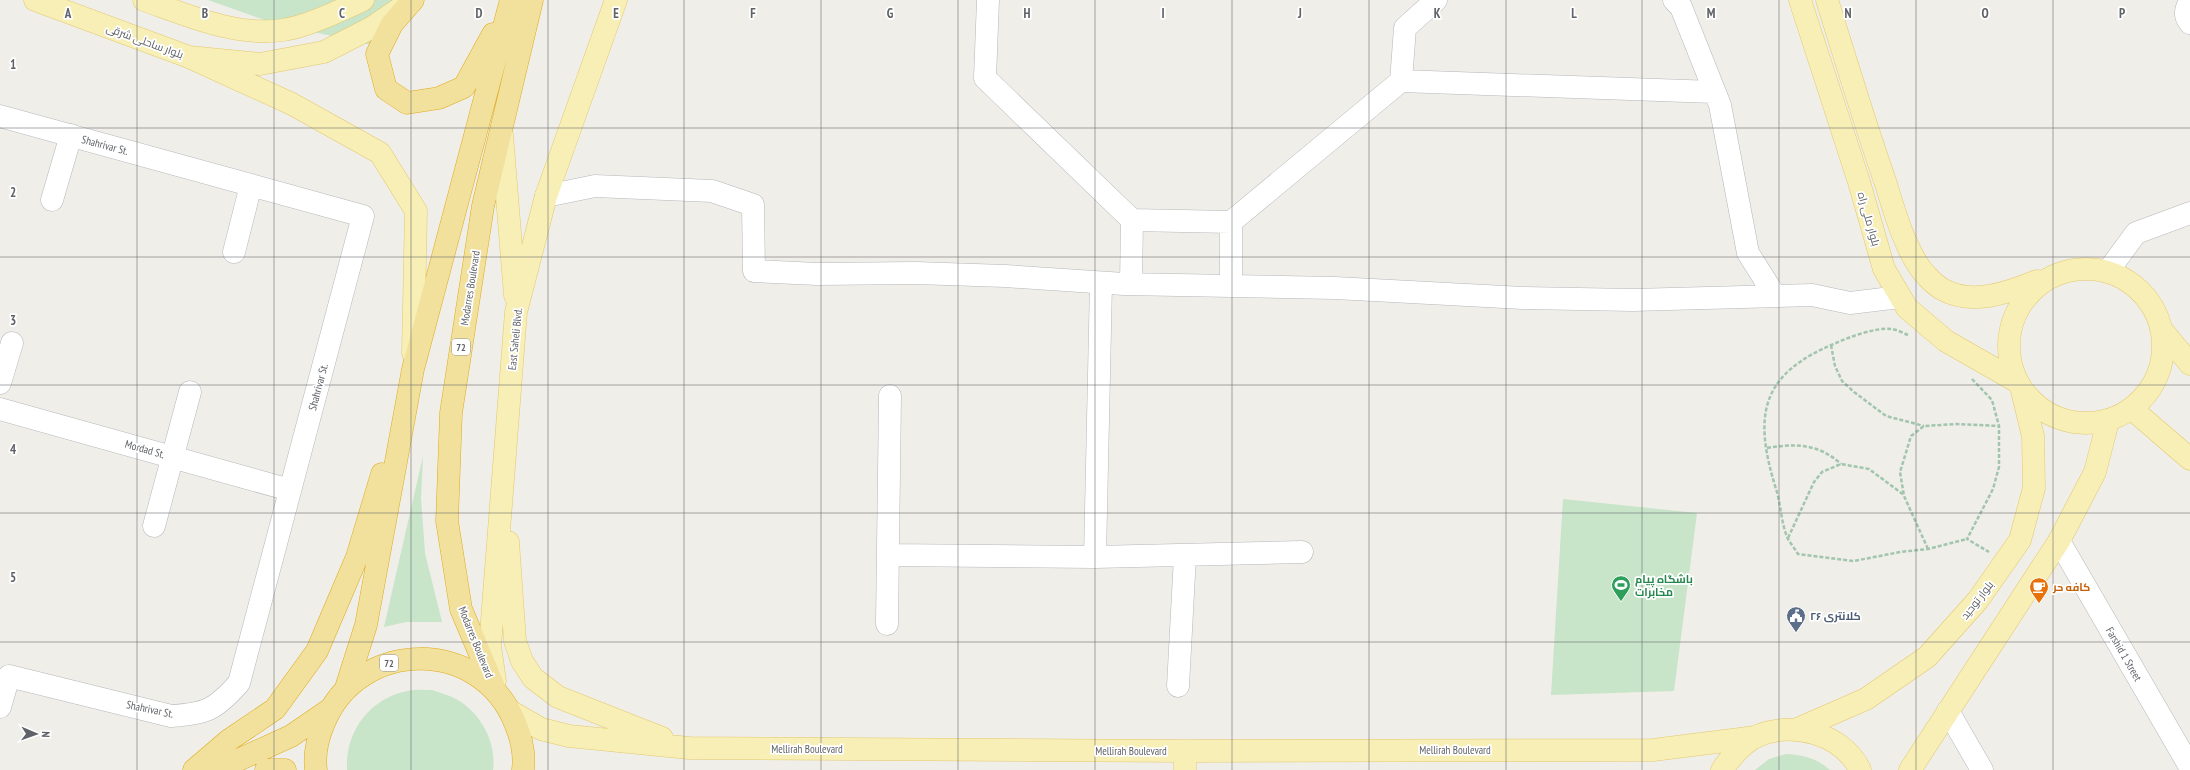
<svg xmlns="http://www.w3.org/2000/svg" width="2190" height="770" viewBox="0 0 2190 770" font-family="'PT Sans Narrow',Cairo,sans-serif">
<rect width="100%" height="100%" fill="#f0eee8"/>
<path fill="#c8e4c9" d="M 208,0 L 392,0 L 380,47 L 270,22 Z
M 423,456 L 421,498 L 425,553 L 442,622 L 406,622 L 384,627 Z
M 1563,499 L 1697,513 L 1674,691 L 1551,695 Z
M 432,690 C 440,693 449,695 456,699 C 480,712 497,742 493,770 L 347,770 C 345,732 369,699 407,691 C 415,689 424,690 432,690 Z
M 1786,754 C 1804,755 1816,758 1830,770 L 1755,770 L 1769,759 Z"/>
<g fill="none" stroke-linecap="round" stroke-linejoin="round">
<g stroke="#b5b7bb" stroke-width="23">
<path id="minor" d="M 988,0 L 985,78 L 1132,220 L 1231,222 L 1401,81 L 1714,92
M 1674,0 L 1681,7 L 1720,105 L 1748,253 L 1775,296
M 2190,2 C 2185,9 2184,16 2190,23
M 1401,81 L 1405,28 L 1436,0
M 0,116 L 363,216 L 239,683 C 215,710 206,714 171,716 L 9,676 L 0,707
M 546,196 L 595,186 L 712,191 L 753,205 L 754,271 L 817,274 L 916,273 L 1005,276 L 1124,284 L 1335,288 L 1523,298 L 1633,300 L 1812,295 L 1850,303 L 1900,297
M 52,200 L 71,135
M 1231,222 L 1231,286
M 234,252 L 251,185
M 2108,271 L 2136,233 L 2190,213
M 1131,284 L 1132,220
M 0,383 L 12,343
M 0,409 L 290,490
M 154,526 L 190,392
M 2059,541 L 2190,767
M 888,555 L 1095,557 L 1302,552
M 1095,557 L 1101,283
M 887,624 L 890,396
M 1178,686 L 1185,556
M 1948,711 L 1982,770"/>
</g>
<g stroke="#e3c86e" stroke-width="23">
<path id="major" d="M 35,0 L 189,57 L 260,64 L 324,52 L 371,28 L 405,5
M 144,0 C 187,15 236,37 283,30 C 306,27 341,10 363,0
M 1800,0 L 1859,182 L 1884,269 L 1907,308 L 1946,341 L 2016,381
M 1827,0 C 1846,61 1864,121 1885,181 C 1894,210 1903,243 1920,268 C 1925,275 1935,285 1942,289 C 1971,306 2008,293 2037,281
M 189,57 L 292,104 L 380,153 L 416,211 L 413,353
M 502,135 L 515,295
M2009 346a77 77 0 1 1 154 0a77 77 0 1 1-154 0Z
M 2161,329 L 2190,364
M 2132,409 L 2190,459
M 508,542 L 515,641 L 522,661 L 533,678 L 558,697 L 662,738
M 495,681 L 490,646 L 516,312 L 546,196 L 616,0
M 510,711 L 541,729 L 569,736 L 689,748 L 1185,751 L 1653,750 L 1756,737
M 1795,730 L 1866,699 L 1927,657 L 1978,600 L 2020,540 L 2034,488 L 2033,436 L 2022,391
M 1185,770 L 1185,751
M 1722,770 C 1731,757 1742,743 1757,736 C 1793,721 1842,733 1860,770
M 1910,770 L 2059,541 L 2095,472 L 2108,421"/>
</g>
<g stroke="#dfaa19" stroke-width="23">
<path id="highway" d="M 413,0 L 392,24 L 377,54 L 386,89 L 407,103 L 439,98 L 464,87 L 493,34
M 346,688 L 366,625 L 413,369 L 511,0
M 496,692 L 461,609 L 447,521 L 451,413 L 483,206 L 532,0
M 194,770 L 229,740 L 275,709 L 317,651 L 357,557 L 382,474
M 216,770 L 291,736 L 329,710
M 266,770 L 285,770
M 316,770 C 314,754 318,737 324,723 C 359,638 481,637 515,723 C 521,737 525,754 523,770"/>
</g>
<path stroke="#a1c5ae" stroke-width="2.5" stroke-dasharray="4 2" stroke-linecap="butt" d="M 1908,335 C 1903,333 1896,329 1891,329 C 1877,327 1849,337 1836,343 C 1760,374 1753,415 1776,489 C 1781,504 1781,524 1788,539 C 1791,544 1795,549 1798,554 L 1854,561 L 1900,552 L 1928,549 L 1967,539
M 1831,345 L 1835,366 L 1842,381 L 1854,392 L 1886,416 L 1924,426
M 1972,379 L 1992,400 L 1999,426 L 1999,467 L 1993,489 L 1967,539 L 1989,552
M 1767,448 C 1796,443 1819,444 1841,464
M 1788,538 L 1814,482 L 1822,472 L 1841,464 L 1869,469 L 1904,495
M 1928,549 L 1904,496 L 1900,472 L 1911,436 L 1924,426 L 1956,424 L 1999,426"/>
<use href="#minor" stroke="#fff" stroke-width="22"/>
<use href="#major" stroke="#f7efb6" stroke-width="22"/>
<use href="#highway" stroke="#f2e19d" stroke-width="22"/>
</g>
<path fill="none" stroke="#5f6267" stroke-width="1" stroke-opacity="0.55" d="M 137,0 L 137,770M 274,0 L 274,770M 411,0 L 411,770M 548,0 L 548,770M 684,0 L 684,770M 821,0 L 821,770M 958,0 L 958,770M 1095,0 L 1095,770M 1232,0 L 1232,770M 1369,0 L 1369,770M 1506,0 L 1506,770M 1642,0 L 1642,770M 1779,0 L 1779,770M 1916,0 L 1916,770M 2053,0 L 2053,770M 0,128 L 2190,128M 0,257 L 2190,257M 0,385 L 2190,385M 0,513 L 2190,513M 0,642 L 2190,642"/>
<defs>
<g id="stadium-pin" transform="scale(1)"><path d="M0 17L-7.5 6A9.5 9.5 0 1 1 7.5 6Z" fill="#2e9e5b" stroke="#fff"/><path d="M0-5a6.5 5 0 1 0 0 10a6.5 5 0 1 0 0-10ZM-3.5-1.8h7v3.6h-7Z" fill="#fff"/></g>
<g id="cafe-pin" transform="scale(1)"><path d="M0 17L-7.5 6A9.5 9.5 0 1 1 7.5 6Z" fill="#e8710a" stroke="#fff"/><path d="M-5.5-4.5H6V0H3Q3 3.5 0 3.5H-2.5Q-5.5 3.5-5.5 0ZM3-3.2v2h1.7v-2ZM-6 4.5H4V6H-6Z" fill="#fff"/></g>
<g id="civic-pin" transform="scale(1)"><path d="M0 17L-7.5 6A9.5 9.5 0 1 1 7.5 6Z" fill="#5c6f8a" stroke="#fff"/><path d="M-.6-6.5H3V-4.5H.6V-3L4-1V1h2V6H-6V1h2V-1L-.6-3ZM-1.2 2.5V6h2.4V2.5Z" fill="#fff"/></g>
</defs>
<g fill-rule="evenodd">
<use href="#stadium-pin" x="1621" y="585"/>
<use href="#cafe-pin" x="2039" y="587"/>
<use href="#civic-pin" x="1796" y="616"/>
</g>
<g text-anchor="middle" stroke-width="3.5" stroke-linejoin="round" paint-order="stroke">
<g fill="#fff" stroke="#8f9195" stroke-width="1">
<rect x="452" y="339" width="18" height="16" rx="3"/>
<rect x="380" y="655" width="18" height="16" rx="3"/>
</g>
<g font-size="10" font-weight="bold" fill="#5f6267">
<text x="461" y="351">72</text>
<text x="389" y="667">72</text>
</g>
<g font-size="11" fill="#5f6267" stroke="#fff">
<text transform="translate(145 41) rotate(20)" y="4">بلوار ساحلی شرقی</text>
<text transform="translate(105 145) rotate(15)" y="4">Shahrivar St.</text>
<text transform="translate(1869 219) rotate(74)" y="4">بلوار ملی راه</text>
<text transform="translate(470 288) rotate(-81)" y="4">Modarres Boulevard</text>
<text transform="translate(515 339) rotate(-84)" y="4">East Saheli Blvd.</text>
<text transform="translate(318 387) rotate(-75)" y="4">Shahrivar St.</text>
<text transform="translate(145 449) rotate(16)" y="4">Mordad St.</text>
<text transform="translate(1977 600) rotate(-52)" y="4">بلوار توحید</text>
<text transform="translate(476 642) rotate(68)" y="4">Modarres Boulevard</text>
<text transform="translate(2124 654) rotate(60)" y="4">Farshid 1 Street</text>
<text transform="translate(150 709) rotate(12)" y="4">Shahrivar St.</text>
<text x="807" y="753">Mellirah Boulevard</text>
<text x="1455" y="754">Mellirah Boulevard</text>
<text x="1131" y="755">Mellirah Boulevard</text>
</g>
<g font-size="11" font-weight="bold" fill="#27864d" stroke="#fff" text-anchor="start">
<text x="1635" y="583">باشگاه پیام<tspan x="1635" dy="13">مخابرات</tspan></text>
</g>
<g font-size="11" font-weight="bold" fill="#c56008" stroke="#fff" text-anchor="start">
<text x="2053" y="591">کافه حر</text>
</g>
<g font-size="11" font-weight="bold" fill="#4e5e75" stroke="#fff" text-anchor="start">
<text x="1810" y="620">کلانتری ۲۶</text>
</g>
</g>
<g font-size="13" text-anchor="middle" font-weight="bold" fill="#5f6267" stroke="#fff" stroke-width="3.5" stroke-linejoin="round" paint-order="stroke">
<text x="68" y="18">A</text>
<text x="205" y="18">B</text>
<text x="342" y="18">C</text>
<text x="479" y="18">D</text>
<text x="616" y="18">E</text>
<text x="753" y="18">F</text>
<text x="890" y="18">G</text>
<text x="1027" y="18">H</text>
<text x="1163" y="18">I</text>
<text x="1300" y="18">J</text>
<text x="1437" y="18">K</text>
<text x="1574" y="18">L</text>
<text x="1711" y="18">M</text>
<text x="1848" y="18">N</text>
<text x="1985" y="18">O</text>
<text x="2122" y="18">P</text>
<text x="13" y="69">1</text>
<text x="13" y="197">2</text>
<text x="13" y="325">3</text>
<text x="13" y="454">4</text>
<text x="13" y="582">5</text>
</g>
<g transform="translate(36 734) rotate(92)" stroke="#ffffff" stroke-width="3" paint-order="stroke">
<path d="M0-3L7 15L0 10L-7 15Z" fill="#5f6267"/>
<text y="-6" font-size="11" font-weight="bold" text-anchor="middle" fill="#5f6267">N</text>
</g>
</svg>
